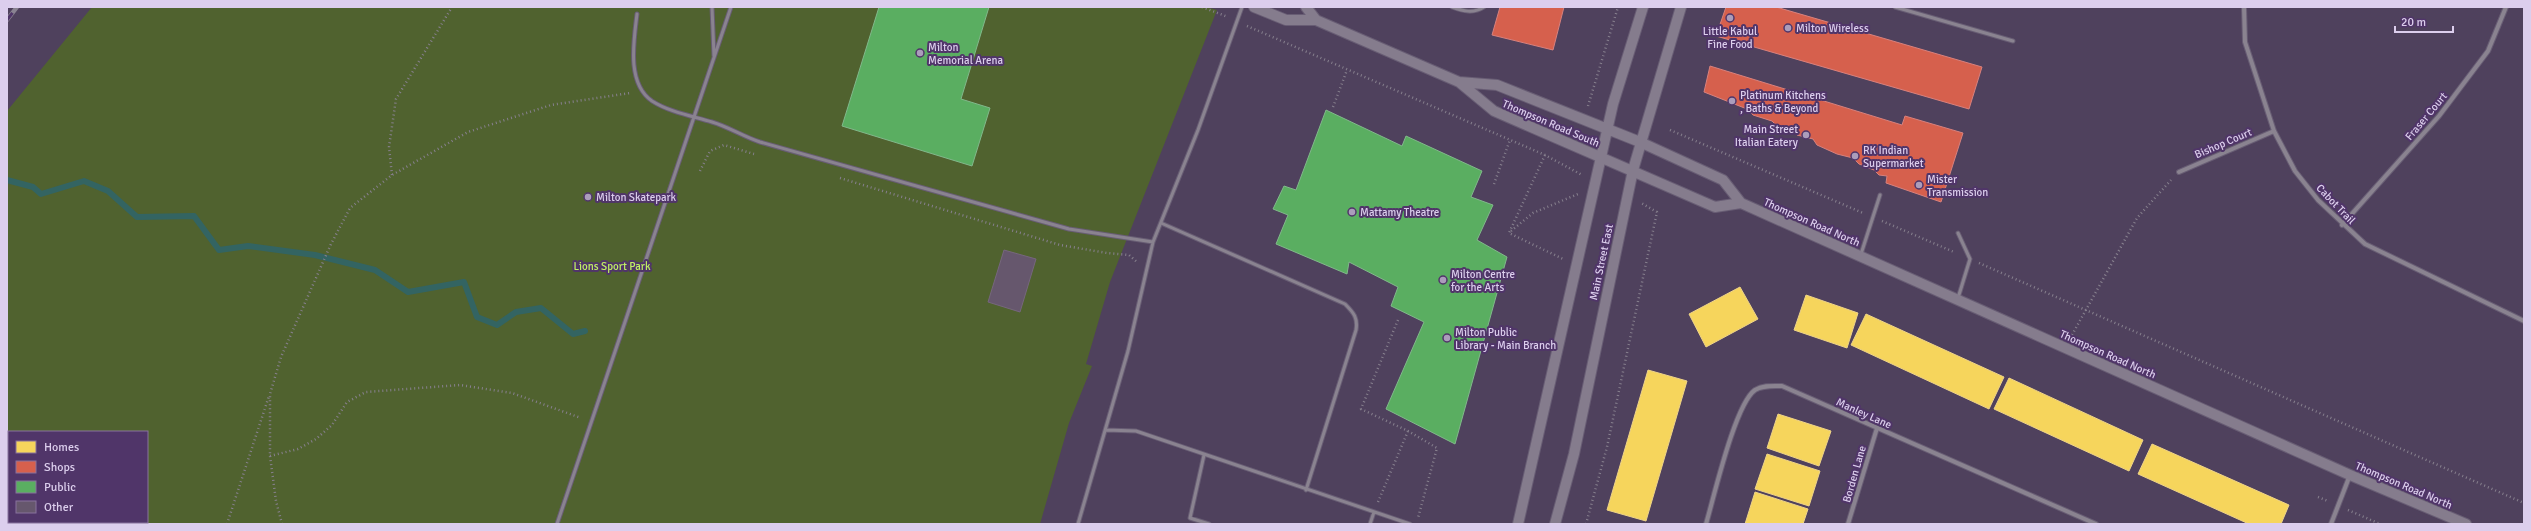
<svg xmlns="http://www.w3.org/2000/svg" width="2531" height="531" viewBox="0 0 2531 531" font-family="Signika,sans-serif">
<rect width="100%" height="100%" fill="#4f415d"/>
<path fill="#50622f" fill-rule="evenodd" d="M 92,7 L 1206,7 L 1217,10 L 1110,282 L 1086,364 L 1092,366 L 1069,423 L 1040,524 L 7,524 L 7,111 ZM 9,432 L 147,432 L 147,522 L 9,522 Z"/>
<path fill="#f6d55c" stroke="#eed388" d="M 1740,287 L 1758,319 L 1706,347 L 1689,314 Z
M 1806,295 L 1858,313 L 1847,348 L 1794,330 Z
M 1866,314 L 2004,377 L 1989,409 L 1851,345 Z
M 1648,370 L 1687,381 L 1646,521 L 1607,510 Z
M 2009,378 L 2143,440 L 2129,471 L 1994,409 Z
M 1778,414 L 1831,431 L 1819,466 L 1767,448 Z
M 2152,444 L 2289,505 L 2281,524 L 2249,524 L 2138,474 Z
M 1767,454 L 1820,471 L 1809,506 L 1755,489 Z
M 1755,492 L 1808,509 L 1803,524 L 1745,524 Z"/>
<path fill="#d6604d" stroke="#d8817d" d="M 1500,7 L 1564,7 L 1553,50 L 1492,35 Z
M 1726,7 L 1776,7 L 1982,67 L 1969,109 L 1716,36 Z
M 1710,66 L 1902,125 L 1905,116 L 1963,133 L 1941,202 L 1886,183 L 1887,176 L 1879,175 L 1874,170 L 1859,164 L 1853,158 L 1837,154 L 1817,145 L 1813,139 L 1797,135 L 1793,130 L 1777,126 L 1772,121 L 1753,115 L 1747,109 L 1704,92 Z"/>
<path fill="#5aae61" stroke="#81b88b" d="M 879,7 L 989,7 L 961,99 L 990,108 L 972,166 L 842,126 Z
M 1326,110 L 1402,146 L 1406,136 L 1482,171 L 1471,197 L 1493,205 L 1477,240 L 1507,257 L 1455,444 L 1386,409 L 1424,322 L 1391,306 L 1398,287 L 1349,262 L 1347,274 L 1276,244 L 1288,215 L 1273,209 L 1284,186 L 1296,190 Z"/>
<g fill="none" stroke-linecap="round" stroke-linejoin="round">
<path stroke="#336462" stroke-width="6" d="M 7,180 L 33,187 L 41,194 L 84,181 L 108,191 L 137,217 L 194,216 L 219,250 L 248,246 L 315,255 L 375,270 L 408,292 L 464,282 L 477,317 L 497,325 L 516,312 L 541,308 L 573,334 L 585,331"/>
</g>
<path fill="#66576d" stroke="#76677d" d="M 1004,250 L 1036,259 L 1020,312 L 988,302 Z"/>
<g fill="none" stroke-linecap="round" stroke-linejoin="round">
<g stroke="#685d74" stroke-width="5">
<path id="lane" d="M 712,7 L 714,56
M 1452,7 C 1463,11 1473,14 1484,7
M 1895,7 L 2013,41
M 637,14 C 634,40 626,83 652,101 C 669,112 692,116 712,122 C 729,127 744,137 760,142 L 1069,229 L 1153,242
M 1161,223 L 1345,304 C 1354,313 1358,318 1356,330 L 1306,490
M 1958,233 L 1970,259 L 1958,298
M 1861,254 L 1880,195
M 1106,430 L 1136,431 L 1410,524
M 1204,455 L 1190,518 L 1209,524
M 557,524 L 731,7
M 1078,524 L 1128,351 L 1153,242 L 1198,130 L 1242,7
M 1370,524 L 1374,512"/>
</g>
<g stroke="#685d74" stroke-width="6">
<path id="street" d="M 2244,7 L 2245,42 L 2274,131 L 2295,171 L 2318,200 L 2365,244 L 2524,321
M 2179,172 L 2274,131
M 2342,225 L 2439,116 L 2488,51 L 2506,7
M 1706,524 C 1714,497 1735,404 1755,390 C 1763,385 1773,386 1782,386 L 2096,524
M 1848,524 L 1877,428
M 2331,524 L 2350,475"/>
</g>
<g stroke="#685d74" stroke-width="12">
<path id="secondary" d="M 1254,7 L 1286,20 L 1316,20 L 1459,82 L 1494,111 L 1715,207 L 1741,203
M 1306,7 L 1316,20
M 1459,82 L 1497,85 L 1640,142 L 1723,180 L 1741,203 L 2350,475 L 2466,524
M 1518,524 L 1613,104 L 1643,7
M 1555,524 L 1574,454 L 1633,170 L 1681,7"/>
</g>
<path stroke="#87808e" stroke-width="2.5" stroke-dasharray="1 3" stroke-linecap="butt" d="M 1202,7 L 1228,17
M 1247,26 L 1545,155 L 1582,175
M 1588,106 L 1618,7
M 1333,107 L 1347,70
M 1670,130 L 1863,213
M 1545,155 L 1509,233 L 1563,259
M 700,171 L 710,151 L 724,145 L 754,154
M 392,175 L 389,147 L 396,99 L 452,7
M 840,178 L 1060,245 L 1107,253 L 1129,255 L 1137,262
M 1494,184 L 1510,140
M 1882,221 L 1954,252
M 1511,231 L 1533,213 L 1578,194
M 1979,263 L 2524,503
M 1398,320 L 1361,409 L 1408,431 L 1437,448 L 1418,518
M 2072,335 L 2137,218 L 2171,180
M 270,456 L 298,449 L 316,439 L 332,425 L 347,402 L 366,392 L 460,385 L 512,393 L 581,418
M 2318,497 L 2328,501
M 1378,502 L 1408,431
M 2348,510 L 2380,524
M 227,524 L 269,396
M 282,524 L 276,501 L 270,456 L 270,394 L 281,357 L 331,244 L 350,208 L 392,175 L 468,132 L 551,105 L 630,93
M 1586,524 L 1607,447 L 1657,212 L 1641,203"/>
<use href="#lane" stroke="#8a8390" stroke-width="3"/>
<use href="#street" stroke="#8a8390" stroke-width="4"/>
<use href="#secondary" stroke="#857c8d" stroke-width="10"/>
<g stroke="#8a8392" stroke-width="4.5">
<path id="rail" d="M 7,20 L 17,7"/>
</g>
<use href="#rail" stroke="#503569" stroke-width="3" stroke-dasharray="9" stroke-linecap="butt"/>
</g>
<g fill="#ab9dbb" stroke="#503569" stroke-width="1.5">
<circle cx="1730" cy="18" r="4"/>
<circle cx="1788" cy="28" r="4"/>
<circle cx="920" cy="53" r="4"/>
<circle cx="1732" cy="101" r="4"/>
<circle cx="1806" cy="135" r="4"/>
<circle cx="1855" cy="156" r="4"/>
<circle cx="1919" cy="185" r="4"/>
<circle cx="588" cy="197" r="4"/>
<circle cx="1352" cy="212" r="4"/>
<circle cx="1443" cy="280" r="4"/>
<circle cx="1447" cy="338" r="4"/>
</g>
<g text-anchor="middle" stroke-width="4" stroke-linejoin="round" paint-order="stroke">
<g font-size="11" fill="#dcceed" stroke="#503569" text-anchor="start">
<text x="1796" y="32">Milton Wireless</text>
<text x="1730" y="35" text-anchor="middle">Little Kabul<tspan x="1730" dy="13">Fine Food</tspan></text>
<text x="928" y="51">Milton<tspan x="928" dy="13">Memorial Arena</tspan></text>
<text x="1740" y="99">Platinum Kitchens<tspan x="1740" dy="13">, Baths &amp; Beyond</tspan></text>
<text x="1798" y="133" text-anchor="end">Main Street<tspan x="1798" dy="13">Italian Eatery</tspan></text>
<text x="1863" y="154">RK Indian<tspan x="1863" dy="13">Supermarket</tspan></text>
<text x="1927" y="183">Mister<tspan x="1927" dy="13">Transmission</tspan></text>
<text x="596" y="201">Milton Skatepark</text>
<text x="1360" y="216">Mattamy Theatre</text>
<text x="1451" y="278">Milton Centre<tspan x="1451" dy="13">for the Arts</tspan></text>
<text x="1455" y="336">Milton Public<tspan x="1455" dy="13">Library - Main Branch</tspan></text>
</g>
<g font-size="11" fill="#dcceed" stroke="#503569">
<text transform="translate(2426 116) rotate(-50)" y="4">Fraser Court</text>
<text transform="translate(1551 123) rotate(23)" y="4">Thompson Road South</text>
<text transform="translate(2223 143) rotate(-23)" y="4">Bishop Court</text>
<text transform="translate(2336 204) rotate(46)" y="4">Cabot Trail</text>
<text transform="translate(1812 222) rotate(24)" y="4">Thompson Road North</text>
<text transform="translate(1601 262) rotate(-78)" y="4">Main Street East</text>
<text transform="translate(2108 354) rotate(24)" y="4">Thompson Road North</text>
<text transform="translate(1864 413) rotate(24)" y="4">Manley Lane</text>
<text transform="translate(1854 474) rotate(-74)" y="4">Borden Lane</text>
<text transform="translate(2404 485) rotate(23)" y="4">Thompson Road North</text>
</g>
<g font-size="11" fill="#c1f263" stroke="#503569">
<text x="612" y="270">Lions Sport Park</text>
</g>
</g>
<rect width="2531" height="531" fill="none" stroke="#dcceed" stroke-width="16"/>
<rect x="8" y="431" width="140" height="92" fill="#503569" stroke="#88729e"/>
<rect x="16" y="441" width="20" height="12" fill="#f6d55c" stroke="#88729e"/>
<text x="44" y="451" font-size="12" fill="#dcceed">Homes</text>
<rect x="16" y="461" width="20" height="12" fill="#d6604d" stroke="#88729e"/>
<text x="44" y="471" font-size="12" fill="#dcceed">Shops</text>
<rect x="16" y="481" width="20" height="12" fill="#5aae61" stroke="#88729e"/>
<text x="44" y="491" font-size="12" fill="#dcceed">Public</text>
<rect x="16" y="501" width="20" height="12" fill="#66576d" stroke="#88729e"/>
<text x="44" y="511" font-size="12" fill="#dcceed">Other</text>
<path d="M2395 26v6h58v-6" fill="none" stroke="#dcceed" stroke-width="2"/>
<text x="2401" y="26" font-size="12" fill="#dcceed" stroke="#503569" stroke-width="3" paint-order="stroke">20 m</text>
</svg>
